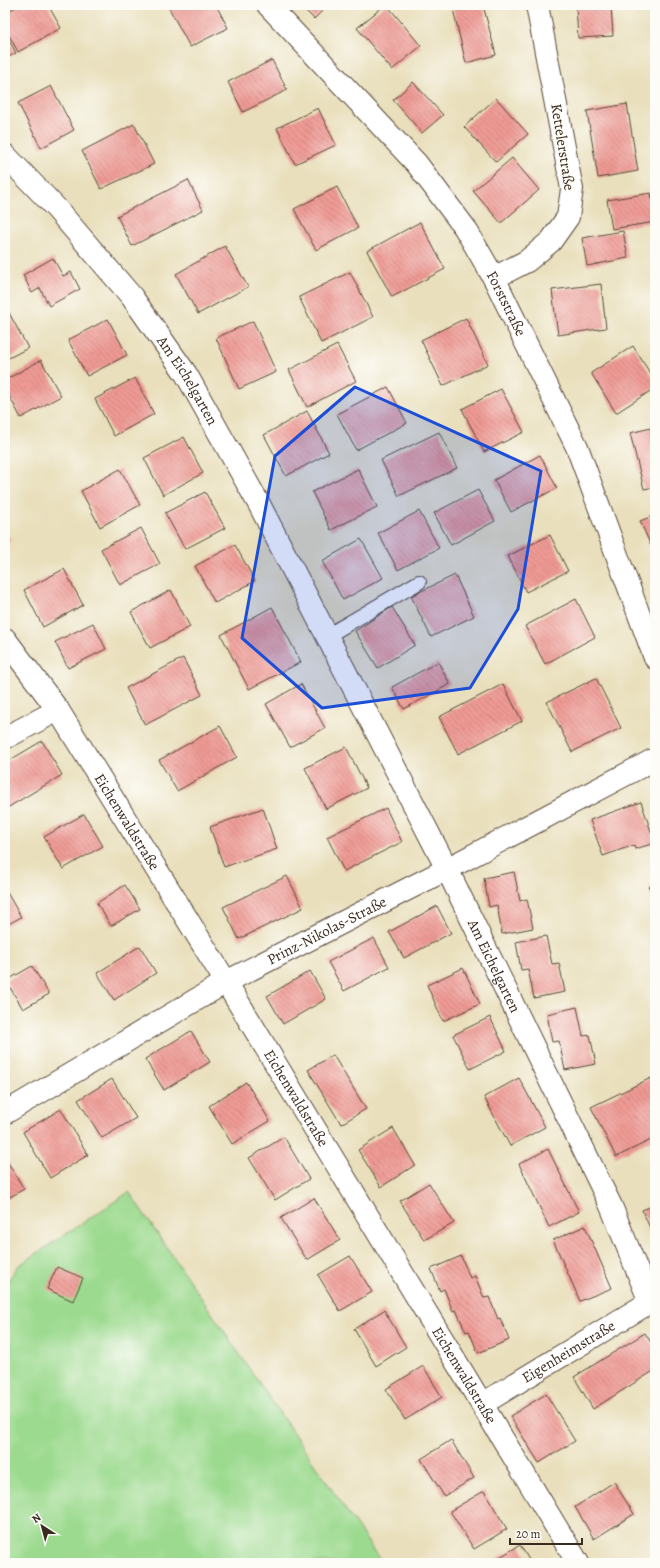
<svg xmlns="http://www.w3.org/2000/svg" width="660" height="1568" viewBox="0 0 660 1568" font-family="Alegreya,serif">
<defs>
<pattern id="building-back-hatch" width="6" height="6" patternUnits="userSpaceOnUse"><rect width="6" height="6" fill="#ef9a94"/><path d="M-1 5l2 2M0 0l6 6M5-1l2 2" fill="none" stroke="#c37e78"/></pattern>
</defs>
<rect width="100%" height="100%" fill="#fdfcf7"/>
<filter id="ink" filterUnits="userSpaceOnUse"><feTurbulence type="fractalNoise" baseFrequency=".025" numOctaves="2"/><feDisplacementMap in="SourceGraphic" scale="8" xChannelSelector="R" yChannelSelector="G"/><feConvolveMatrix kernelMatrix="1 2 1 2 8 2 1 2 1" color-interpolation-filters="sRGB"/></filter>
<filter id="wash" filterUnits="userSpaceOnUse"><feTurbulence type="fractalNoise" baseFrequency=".012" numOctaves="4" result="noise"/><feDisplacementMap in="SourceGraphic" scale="16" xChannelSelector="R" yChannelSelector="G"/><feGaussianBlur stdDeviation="0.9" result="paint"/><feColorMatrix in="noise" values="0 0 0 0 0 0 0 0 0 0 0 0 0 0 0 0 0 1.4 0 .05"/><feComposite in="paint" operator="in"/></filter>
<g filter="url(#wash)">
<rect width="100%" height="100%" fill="#e9dfbc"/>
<path fill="#9cda8f" stroke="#6c8256" d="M 129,1192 L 382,1563 L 5,1563 L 5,1285 L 18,1266 Z"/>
<g id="blocks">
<path fill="url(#building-back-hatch)" d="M 19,5 L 48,5 L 61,28 L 18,52 L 5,28 L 5,13 Z
M 174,5 L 216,5 L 228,28 L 190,47 L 169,8 Z
M 300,5 L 328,5 L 314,19 Z
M 385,5 L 387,5 L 421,46 L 392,70 L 357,28 Z
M 452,5 L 483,5 L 496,55 L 466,63 Z
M 576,5 L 611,5 L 613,36 L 578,38 Z
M 5,33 L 16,53 L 5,59 Z
M 272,60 L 287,90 L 243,112 L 228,82 Z
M 413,82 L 443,115 L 422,133 L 393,100 Z
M 51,86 L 74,130 L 41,148 L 18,103 Z
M 496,98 L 528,134 L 496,162 L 464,127 Z
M 627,104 L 638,171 L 598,178 L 587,111 Z
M 318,108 L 336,145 L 295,164 L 277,128 Z
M 134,124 L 154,164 L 101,189 L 82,151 Z
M 512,158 L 539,190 L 501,223 L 473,191 Z
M 188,180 L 203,210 L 132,246 L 117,216 Z
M 337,187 L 358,228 L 316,250 L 294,209 Z
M 651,193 L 655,222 L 612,229 L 607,200 Z
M 420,222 L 445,269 L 392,297 L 367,251 Z
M 623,231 L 628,258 L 587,266 L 582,238 Z
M 225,246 L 248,287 L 198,314 L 176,274 Z
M 53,258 L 63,276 L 71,272 L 80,289 L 49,306 L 40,288 L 32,293 L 23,275 Z
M 350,272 L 373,317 L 321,343 L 299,297 Z
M 601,284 L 606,328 L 558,335 L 552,290 Z
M 8,311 L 28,348 L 5,360 L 5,313 Z
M 466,318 L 488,364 L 443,386 L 421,340 Z
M 108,319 L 127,355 L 87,376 L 68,340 Z
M 253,321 L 276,372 L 239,389 L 216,338 Z
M 337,345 L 356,381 L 307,407 L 289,370 Z
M 633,346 L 655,381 L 655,388 L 616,413 L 591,373 Z
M 41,360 L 61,396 L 21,418 L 5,388 L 5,380 Z
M 135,378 L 154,414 L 114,436 L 95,399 Z
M 388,387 L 407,423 L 356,450 L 337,414 Z
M 501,389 L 524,432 L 484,452 L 462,409 Z
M 307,411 L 329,453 L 286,476 L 264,435 Z
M 655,427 L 655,487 L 644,489 L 630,433 Z
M 439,432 L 457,468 L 399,496 L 381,460 Z
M 184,437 L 203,473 L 163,495 L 144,458 Z
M 540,455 L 557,488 L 511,512 L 494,480 Z
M 120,469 L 140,505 L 100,527 L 81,491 Z
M 358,469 L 377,507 L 331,530 L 312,492 Z
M 478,490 L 495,521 L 451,545 L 434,513 Z
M 205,492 L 225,528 L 185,549 L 165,513 Z
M 419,511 L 439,548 L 398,570 L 378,533 Z
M 655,515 L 655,555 L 640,521 Z
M 141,528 L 160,564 L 120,585 L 101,549 Z
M 5,533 L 11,540 L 5,545 Z
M 550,535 L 568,571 L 526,592 L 508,556 Z
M 361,539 L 383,578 L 343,600 L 322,561 Z
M 235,545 L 255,581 L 215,603 L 195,566 Z
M 64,569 L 83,605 L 43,627 L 24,590 Z
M 455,575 L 474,616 L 431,637 L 411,596 Z
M 171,590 L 190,627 L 150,648 L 131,612 Z
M 576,599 L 595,637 L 545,664 L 525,626 Z
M 272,607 L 301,662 L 249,689 L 221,635 Z
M 392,607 L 415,645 L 378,668 L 355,631 Z
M 93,623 L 106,649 L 68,668 L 55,642 Z
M 183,658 L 202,695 L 145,725 L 126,688 Z
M 438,662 L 450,684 L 404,709 L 392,687 Z
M 596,678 L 621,728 L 572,752 L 547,702 Z
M 301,684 L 325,728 L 290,747 L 266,704 Z
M 503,684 L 522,721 L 458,754 L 439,717 Z
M 220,726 L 237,757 L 177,791 L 159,760 Z
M 42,741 L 62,775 L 7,808 L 5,805 L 5,763 Z
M 346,747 L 367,788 L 326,809 L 305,768 Z
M 641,802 L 655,843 L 635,849 L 634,845 L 603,856 L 590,820 Z
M 263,808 L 277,849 L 224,867 L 210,827 Z
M 386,808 L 402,842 L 344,871 L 327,837 Z
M 84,814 L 103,846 L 63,869 L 44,837 Z
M 514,872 L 520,901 L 527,899 L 533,928 L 502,934 L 497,905 L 489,907 L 484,878 Z
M 287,876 L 303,908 L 239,939 L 223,907 Z
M 125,885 L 140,909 L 111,926 L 97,903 Z
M 655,885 L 655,902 L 649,887 Z
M 5,889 L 21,917 L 5,926 Z
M 437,906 L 451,933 L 404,958 L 389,932 Z
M 546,936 L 552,964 L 559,963 L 565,992 L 534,998 L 528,969 L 521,970 L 516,942 Z
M 374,938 L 389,967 L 344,991 L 328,962 Z
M 140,946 L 156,973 L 114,1000 L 97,973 Z
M 32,966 L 49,994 L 23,1009 L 6,981 Z
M 463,968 L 480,1004 L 443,1021 L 427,985 Z
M 310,971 L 326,999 L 283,1024 L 267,996 Z
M 577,1007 L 583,1036 L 590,1035 L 596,1064 L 565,1070 L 559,1041 L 552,1042 L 547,1014 Z
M 490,1017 L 506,1051 L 470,1069 L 453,1035 Z
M 191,1031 L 210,1062 L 164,1090 L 145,1059 Z
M 5,1046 L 10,1054 L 5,1058 Z
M 333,1055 L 366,1109 L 341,1124 L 308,1070 Z
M 519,1078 L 545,1127 L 510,1146 L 484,1097 Z
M 651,1078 L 655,1086 L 655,1138 L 616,1157 L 591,1107 Z
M 112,1079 L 136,1118 L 102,1138 L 78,1100 Z
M 246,1082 L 270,1121 L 232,1144 L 209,1106 Z
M 61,1109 L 88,1155 L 50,1178 L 23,1132 Z
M 393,1128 L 415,1165 L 381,1187 L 358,1150 Z
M 284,1137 L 309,1179 L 275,1200 L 249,1158 Z
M 548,1149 L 579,1212 L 549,1227 L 519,1164 Z
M 5,1158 L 24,1189 L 5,1200 Z
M 429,1183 L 454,1223 L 424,1240 L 400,1201 Z
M 314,1198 L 340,1240 L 307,1260 L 281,1218 Z
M 655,1205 L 655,1239 L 642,1210 Z
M 585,1226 L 612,1288 L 580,1301 L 553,1240 Z
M 350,1256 L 372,1292 L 340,1311 L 318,1275 Z
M 461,1256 L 470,1278 L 475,1276 L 484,1298 L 489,1297 L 498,1319 L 500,1318 L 509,1340 L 478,1353 L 469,1331 L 466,1332 L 456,1310 L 453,1311 L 444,1289 L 440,1291 L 431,1269 Z
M 57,1267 L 83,1278 L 73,1301 L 47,1289 Z
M 384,1310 L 406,1347 L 376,1366 L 354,1329 Z
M 645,1333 L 655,1349 L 655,1370 L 593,1409 L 574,1377 Z
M 423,1366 L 442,1397 L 405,1420 L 386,1389 Z
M 546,1394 L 575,1441 L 539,1463 L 510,1416 Z
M 451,1440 L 474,1478 L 444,1496 L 421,1459 Z
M 614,1482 L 634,1514 L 594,1539 L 575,1507 Z
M 484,1491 L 507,1529 L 474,1549 L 450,1511 Z
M 520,1545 L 531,1563 L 490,1563 Z"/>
</g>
</g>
<g filter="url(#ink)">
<use href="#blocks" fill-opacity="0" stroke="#554536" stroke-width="1"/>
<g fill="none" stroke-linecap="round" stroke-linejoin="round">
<g stroke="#554536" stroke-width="16">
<path id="lane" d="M 327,636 L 419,582"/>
</g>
<g stroke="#554536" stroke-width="24">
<g id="street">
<path id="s1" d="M 268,5 L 417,164 L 465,228 L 494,278 L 577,447 L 655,658"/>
<path id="s2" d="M 5,155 L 56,208 L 132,297 L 186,374 L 259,504 L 447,869 L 611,1206 L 650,1302"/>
<path d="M 494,278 L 527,261 L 551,241 L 568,217 L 572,189 L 537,5"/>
<path id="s3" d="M 5,639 L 58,710 L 226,982 L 578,1563"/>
<path d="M 5,738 L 58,710"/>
<path id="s4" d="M 5,1113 L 226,982 L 447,869 L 655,759"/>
<path id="s5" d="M 482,1404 L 655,1299"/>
</g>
</g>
<use href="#lane" stroke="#fff" stroke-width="14"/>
<use href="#street" stroke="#fff" stroke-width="22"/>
</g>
</g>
<path fill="#1d4ed8" fill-opacity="0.2" stroke="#1d4ed8" stroke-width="3" stroke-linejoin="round" d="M 355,387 L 541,471 L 518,609 L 470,688 L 322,708 L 242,638 L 275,456 Z"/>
<g text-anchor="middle" stroke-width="4" stroke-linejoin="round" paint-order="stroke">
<g font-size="15" fill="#3b2a1e" stroke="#fdfcf7">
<text transform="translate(563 147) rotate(81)" y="5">Kettelerstraße</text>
<text dy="5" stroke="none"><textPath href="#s1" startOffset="384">Forststraße</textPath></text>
<text dy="5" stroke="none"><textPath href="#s2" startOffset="291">Am Eichelgarten</textPath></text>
<text dy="5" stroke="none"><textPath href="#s3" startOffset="220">Eichenwaldstraße</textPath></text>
<text dy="5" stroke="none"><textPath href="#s4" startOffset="370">Prinz-Nikolas-Straße</textPath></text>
<text dy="5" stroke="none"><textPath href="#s2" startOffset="952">Am Eichelgarten</textPath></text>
<text dy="5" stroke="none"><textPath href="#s3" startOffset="544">Eichenwaldstraße</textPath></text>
<text dy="5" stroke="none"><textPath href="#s5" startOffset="101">Eigenheimstraße</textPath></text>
<text dy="5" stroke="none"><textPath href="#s3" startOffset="868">Eichenwaldstraße</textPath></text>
</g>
</g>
<rect width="660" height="1568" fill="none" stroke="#fdfcf7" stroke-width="20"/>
<g transform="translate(42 1526) rotate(324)" stroke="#fdfcf7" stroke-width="3" paint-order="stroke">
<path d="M0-3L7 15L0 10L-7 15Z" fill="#3b2a1e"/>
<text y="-6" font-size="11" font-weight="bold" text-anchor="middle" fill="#3b2a1e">N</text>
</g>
<path d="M510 1538v6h72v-6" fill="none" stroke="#3b2a1e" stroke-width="2"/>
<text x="516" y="1538" font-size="12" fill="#3b2a1e" stroke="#fdfcf7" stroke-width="3" paint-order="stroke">20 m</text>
</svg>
